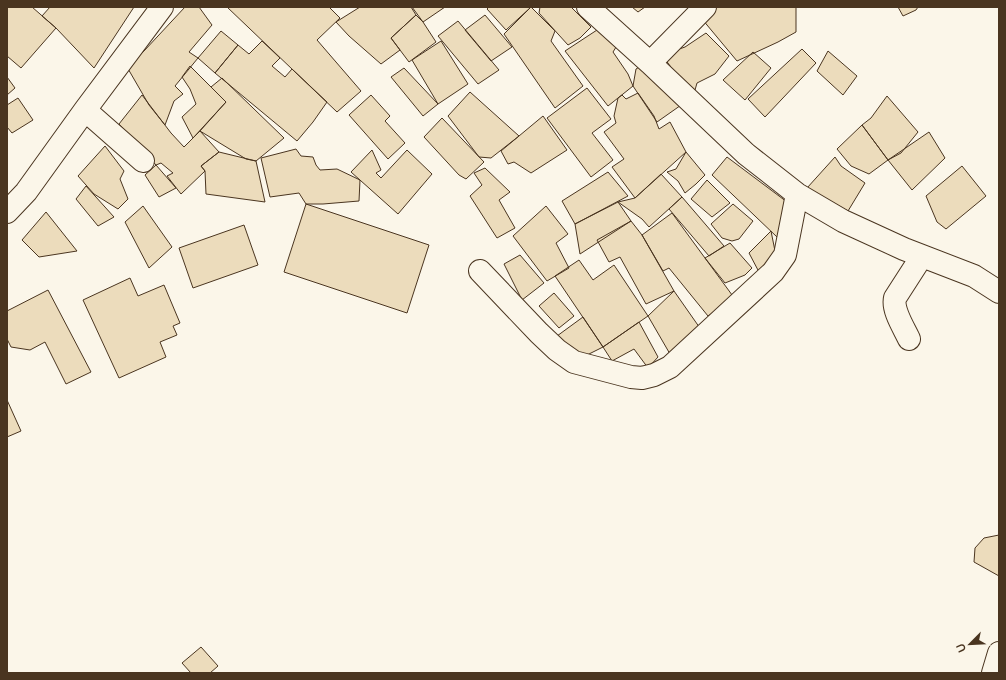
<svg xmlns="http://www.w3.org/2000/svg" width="1006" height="680" viewBox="0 0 1006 680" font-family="'Varela Round',sans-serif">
<rect width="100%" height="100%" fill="#fbf6e9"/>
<path fill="#ecdcbc" stroke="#4a3520" d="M 7,7 L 32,7 L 56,28 L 21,68 L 7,56 Z
M 50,7 L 134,7 L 94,68 L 56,28 L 42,16 Z
M 185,7 L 199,7 L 212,25 L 189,52 L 198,58 L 175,86 L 183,94 L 174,101 L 165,125 L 149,105 L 127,67 L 144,51 Z
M 227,7 L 329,7 L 340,18 L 317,40 L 361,91 L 337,112 Z
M 360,7 L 411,7 L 416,15 L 391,38 L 400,50 L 381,64 L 349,36 L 336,22 Z
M 412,7 L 445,7 L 423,22 Z
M 489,7 L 531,7 L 506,30 L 487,9 Z
M 531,7 L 555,31 L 551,41 L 583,86 L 555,108 L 504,34 Z
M 540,7 L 571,7 L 591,27 L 580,38 L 568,45 L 539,13 Z
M 632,7 L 645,7 L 638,12 Z
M 713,7 L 796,7 L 796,32 L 778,42 L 737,61 L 702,19 Z
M 898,7 L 918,7 L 916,10 L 903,16 Z
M 416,15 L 423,22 L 436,42 L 409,62 L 391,38 Z
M 485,15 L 512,47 L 491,61 L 465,30 Z
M 458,21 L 499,70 L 478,84 L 438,36 Z
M 597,30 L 618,44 L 613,52 L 628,74 L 633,86 L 608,106 L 565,51 Z
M 221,31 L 238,45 L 215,73 L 198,58 Z
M 706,33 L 729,56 L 715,74 L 697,83 L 693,97 L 662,55 L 685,47 Z
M 262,41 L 280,58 L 272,66 L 285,77 L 292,69 L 327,102 L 313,122 L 297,141 L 215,73 L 238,45 L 249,54 Z
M 441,41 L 468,84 L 438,104 L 412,60 Z
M 802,49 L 816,63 L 765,117 L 748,99 Z
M 828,51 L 857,76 L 843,95 L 817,71 Z
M 753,52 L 771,68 L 745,100 L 723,80 Z
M 644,64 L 684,103 L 657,122 L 633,86 L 636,69 Z
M 190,66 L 226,102 L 193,138 L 182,117 L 196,104 L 190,89 L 182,77 Z
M 404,68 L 438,104 L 423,116 L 391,77 Z
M 7,77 L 15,88 L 7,95 Z
M 222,78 L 284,138 L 256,161 L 246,159 L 200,131 L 226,102 L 211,87 Z
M 587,88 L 611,119 L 592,133 L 613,160 L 591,177 L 547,118 Z
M 470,92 L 519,136 L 491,158 L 479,157 L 448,116 Z
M 638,93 L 654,116 L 659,129 L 670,122 L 686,152 L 635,198 L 612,167 L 624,159 L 604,132 L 616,123 L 614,116 L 618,98 L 622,95 L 626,99 Z
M 142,95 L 171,133 L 184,147 L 200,131 L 219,152 L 201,166 L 205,171 L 181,194 L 167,176 L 173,173 L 161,163 L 156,165 L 119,124 Z
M 371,95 L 390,116 L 385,121 L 405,143 L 388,159 L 349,115 Z
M 887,96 L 918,132 L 901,153 L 888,160 L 862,125 L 871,118 Z
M 18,98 L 33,120 L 12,133 L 7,127 L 7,105 Z
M 543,116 L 567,150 L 531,173 L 514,162 L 508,164 L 501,151 Z
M 442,118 L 484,162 L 466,179 L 459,175 L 424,137 Z
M 862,125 L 888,160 L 869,174 L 851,166 L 837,149 Z
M 929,132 L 945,158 L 912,190 L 888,160 Z
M 105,146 L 124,171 L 120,179 L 128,199 L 118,209 L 94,194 L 78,176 Z
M 296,149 L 301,156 L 313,157 L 316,165 L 320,170 L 337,169 L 360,180 L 359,201 L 323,204 L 306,204 L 299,193 L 270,197 L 261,158 Z
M 372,150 L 381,170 L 376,173 L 381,178 L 407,150 L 432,174 L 398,214 L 351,172 Z
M 219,152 L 256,161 L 265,202 L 206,194 L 205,171 L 201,166 Z
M 686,152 L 705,175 L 696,184 L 685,193 L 678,181 L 667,172 L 676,169 Z
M 727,157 L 791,205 L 777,237 L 712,175 Z
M 835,157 L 841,166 L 865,183 L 848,211 L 807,188 Z
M 156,165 L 176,188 L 159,197 L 145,175 Z
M 962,166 L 986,196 L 946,229 L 937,222 L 926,196 Z
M 485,168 L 510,192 L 499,200 L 515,228 L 497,238 L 470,196 L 482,185 L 474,173 Z
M 608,172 L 628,196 L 575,224 L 562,201 Z
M 661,174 L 682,197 L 649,227 L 642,219 L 618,202 L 635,198 Z
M 707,180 L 730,203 L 712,217 L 691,199 Z
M 86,186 L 114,217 L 98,226 L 76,199 Z
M 682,197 L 724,246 L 709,256 L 669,209 Z
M 618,202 L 631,221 L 580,254 L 575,224 Z
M 306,204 L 429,245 L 407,313 L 284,272 Z
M 733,204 L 753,221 L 739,239 L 732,241 L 722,238 L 711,224 Z
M 143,206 L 172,247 L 149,268 L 125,222 Z
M 546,206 L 568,234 L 556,243 L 569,268 L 547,281 L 513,236 Z
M 46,212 L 77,251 L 39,257 L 22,240 Z
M 672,213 L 735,299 L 708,316 L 669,268 L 663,271 L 642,235 Z
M 631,221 L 642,235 L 674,291 L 646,304 L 620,257 L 609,262 L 597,240 Z
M 244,225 L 258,265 L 193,288 L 179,248 Z
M 771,231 L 775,251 L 759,272 L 749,253 Z
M 730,243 L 752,268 L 745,275 L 725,283 L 705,258 Z
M 520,255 L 544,283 L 522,300 L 504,264 Z
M 579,260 L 593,280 L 614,265 L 648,316 L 603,347 L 555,276 Z
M 130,278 L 138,296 L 164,285 L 180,323 L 173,326 L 177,335 L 160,342 L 166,357 L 119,378 L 83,300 Z
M 48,290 L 91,372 L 66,384 L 45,342 L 30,350 L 11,347 L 7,339 L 7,311 Z
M 674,291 L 702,331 L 670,354 L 648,316 Z
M 554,293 L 574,316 L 559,328 L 539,306 Z
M 583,317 L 603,347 L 577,360 L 557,336 Z
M 639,322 L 658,357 L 648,368 L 634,349 L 612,361 L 603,347 Z
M 7,400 L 21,431 L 7,437 Z
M 999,535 L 999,576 L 974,562 L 975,548 L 984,538 Z
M 201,647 L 218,666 L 210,673 L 191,673 L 182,663 Z"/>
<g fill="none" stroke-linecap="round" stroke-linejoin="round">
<g stroke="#4a3520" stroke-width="24">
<path id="minor" d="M 588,7 L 650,63 L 746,154 L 797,194 L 843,221 L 904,249 L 974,276 L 999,292
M 650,63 L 705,7
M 85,110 L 143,161
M 7,212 L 26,192 L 85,110 L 162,7
M 480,271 L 539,333 L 557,350 L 574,362 L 631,377 L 642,378 L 654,375 L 670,367 L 773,272 L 785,255 L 797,194
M 909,339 C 904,328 892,310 895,298 L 922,256
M 993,673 L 999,653"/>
</g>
<use href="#minor" stroke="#fbf6e9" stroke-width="22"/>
</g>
<rect width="1006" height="680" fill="none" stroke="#4a3520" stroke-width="16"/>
<g transform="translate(970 644) rotate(246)" stroke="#fbf6e9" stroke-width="3" paint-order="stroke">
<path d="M0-3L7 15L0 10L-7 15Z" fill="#4a3520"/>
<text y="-6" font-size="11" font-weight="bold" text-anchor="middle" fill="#4a3520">U</text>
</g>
</svg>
